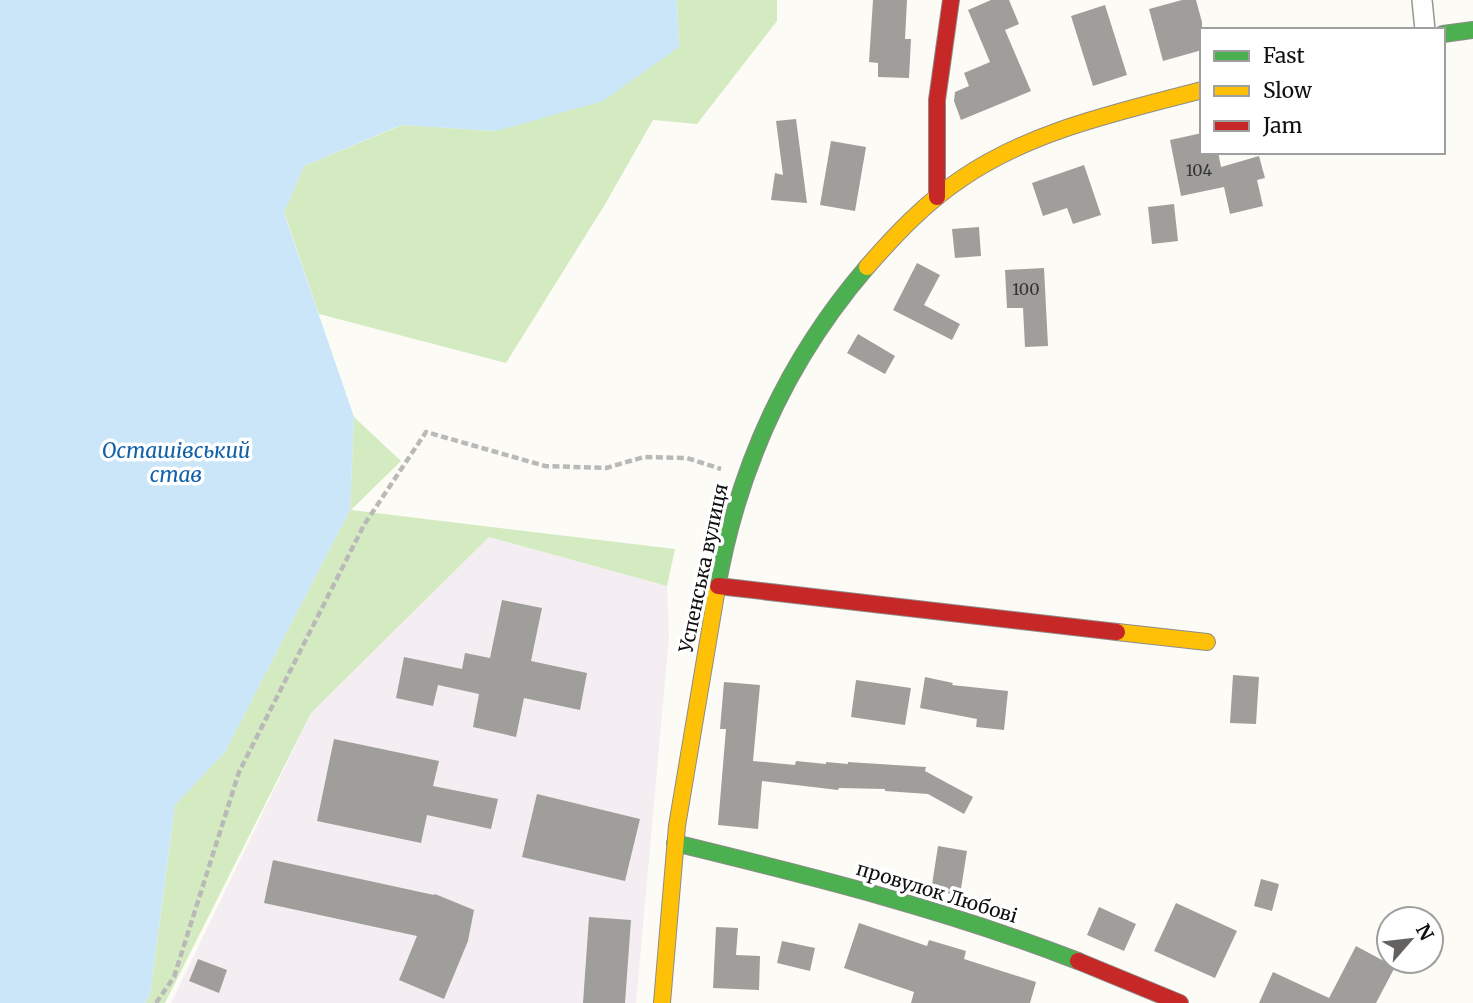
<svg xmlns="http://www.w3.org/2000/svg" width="1473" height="1003" viewBox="0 0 1473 1003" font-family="Merriweather,serif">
<rect width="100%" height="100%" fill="#fcfbf6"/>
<path fill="#f4eef2" d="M 489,537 L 667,586 L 669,637 L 636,1003 L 171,1003 L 311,713 Z"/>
<path fill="#d4ebc2" d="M 677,0 L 777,0 L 777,21 L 697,124 L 653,120 L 604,206 L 506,363 L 319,314 L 284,212 L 304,166 L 402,125 L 496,131 L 679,47 Z
M 354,417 L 401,461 L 351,510 L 675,549 L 667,586 L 489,537 L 311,713 L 165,1003 L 145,1003 L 150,995 L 175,805 L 225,752 L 350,510 Z"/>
<path fill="#cae6f8" d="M 0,0 L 677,0 L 679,47 L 603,101 L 496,131 L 401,125 L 304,166 L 284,213 L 354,417 L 350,510 L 225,752 L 175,805 L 150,995 L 145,1003 L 0,1003 Z"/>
<path fill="#a09e9b" d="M 873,0 L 907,0 L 905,39 L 911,39 L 909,78 L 878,77 L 878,63 L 869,62 Z
M 991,0 L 1009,0 L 1019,24 L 1005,30 L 1031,91 L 961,120 L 954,101 L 955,92 L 969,86 L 964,73 L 990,62 L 968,10 Z
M 1182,0 L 1196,0 L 1202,22 L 1202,50 L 1163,61 L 1149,9 Z
M 1105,5 L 1127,75 L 1093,86 L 1071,16 Z
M 796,119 L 807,203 L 771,200 L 775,173 L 783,175 L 776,121 Z
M 1202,133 L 1202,152 L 1218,152 L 1221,167 L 1259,156 L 1265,178 L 1257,180 L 1263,206 L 1230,214 L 1224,187 L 1181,196 L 1170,140 Z
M 831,141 L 866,147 L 855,211 L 820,205 Z
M 1084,165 L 1101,215 L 1073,224 L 1067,208 L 1043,216 L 1032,183 Z
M 1174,204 L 1178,241 L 1152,244 L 1148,207 Z
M 979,227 L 981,256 L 955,258 L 952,229 Z
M 917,263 L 940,275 L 924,305 L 960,324 L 952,340 L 893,310 Z
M 1044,268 L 1048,346 L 1025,347 L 1023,308 L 1007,308 L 1005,270 Z
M 858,334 L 895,356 L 885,374 L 847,353 Z
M 502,600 L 542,608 L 531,661 L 587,673 L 580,710 L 524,698 L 516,737 L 473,727 L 479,694 L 438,685 L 433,706 L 396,698 L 404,657 L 462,669 L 465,653 L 490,658 Z
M 1233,675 L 1259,677 L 1256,724 L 1230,723 Z
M 925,677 L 953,683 L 952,685 L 1008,691 L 1004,730 L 976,727 L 977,719 L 920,708 Z
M 856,680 L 911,688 L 905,725 L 851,717 Z
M 724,682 L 760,685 L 753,761 L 795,765 L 796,761 L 826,764 L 826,762 L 848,764 L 848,762 L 926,767 L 925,771 L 973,797 L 964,814 L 928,794 L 885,791 L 885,789 L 839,788 L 838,790 L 762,781 L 758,829 L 718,825 L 726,729 L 720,729 Z
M 334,739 L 439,761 L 433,786 L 498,799 L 491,829 L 427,815 L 421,843 L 317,821 Z
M 537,794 L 640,819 L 625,881 L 522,857 Z
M 938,846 L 967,851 L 960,895 L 931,891 Z
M 273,860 L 434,895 L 435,894 L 474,910 L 468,941 L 444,999 L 399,980 L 417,936 L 264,903 Z
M 1261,879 L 1279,884 L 1272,911 L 1254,906 Z
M 1176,903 L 1237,931 L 1215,978 L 1154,951 Z
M 1099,907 L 1136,924 L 1124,951 L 1087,935 Z
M 589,917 L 631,920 L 625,1003 L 583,1003 Z
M 859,923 L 927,946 L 929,940 L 966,951 L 964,959 L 1036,982 L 1030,1003 L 911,1003 L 914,992 L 844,968 Z
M 716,927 L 738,928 L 736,955 L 760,956 L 759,990 L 713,988 Z
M 782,941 L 815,948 L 810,971 L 777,963 Z
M 1356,946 L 1395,967 L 1376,1003 L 1259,1003 L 1273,972 L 1329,998 Z
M 198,959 L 227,970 L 219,993 L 189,981 Z"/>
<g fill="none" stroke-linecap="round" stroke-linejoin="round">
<g stroke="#969694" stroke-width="22">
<path id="street" d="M 1422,0 L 1425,30"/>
</g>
<g stroke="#8d8c8a" stroke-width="18">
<path id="fast" d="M 1443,34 L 1473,30
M 717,588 C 738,468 787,360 867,267
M 675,843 C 811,876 947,910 1078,961"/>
</g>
<g stroke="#8d8c8a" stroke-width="18">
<path id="slow" d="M 867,267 C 895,235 925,203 961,179 C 1032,130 1120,112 1202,90
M 1117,632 L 1207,642
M 662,1003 L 677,826 L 717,588"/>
</g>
<g stroke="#8d8c8a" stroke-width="18">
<path id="jam" d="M 937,197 L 937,100 L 951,0
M 718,586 L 1117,632
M 1078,961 L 1180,1003"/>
</g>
<path stroke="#b9b9b8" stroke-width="4.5" stroke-dasharray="7 3.5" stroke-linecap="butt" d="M 156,1003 L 174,977 L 239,772 L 364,525 L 426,432 L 545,466 L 606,468 L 644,457 L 687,458 L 721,469"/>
<use href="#street" stroke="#fffefe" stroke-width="19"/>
<use href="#fast" stroke="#4caf50" stroke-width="16"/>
<use href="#slow" stroke="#ffc107" stroke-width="16"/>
<use href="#jam" stroke="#c62828" stroke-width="16"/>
</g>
<g text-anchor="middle" stroke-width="7" stroke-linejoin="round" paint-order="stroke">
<g font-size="16" fill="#343433">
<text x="1199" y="176">104</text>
<text x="1026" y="295">100</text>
</g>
<g font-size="19" fill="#101010" stroke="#fff">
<text transform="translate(703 568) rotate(-78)" y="7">Успенська вулиця</text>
<text transform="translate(937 892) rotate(17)" y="7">провулок Любові</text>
</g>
<g font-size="21" font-style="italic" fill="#1160aa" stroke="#fff">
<text x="176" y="458">Осташівський<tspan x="176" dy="24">став</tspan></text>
</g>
</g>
<rect x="1200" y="28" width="245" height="126" fill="#ffffff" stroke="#9f9f9f" stroke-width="2"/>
<rect x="1214" y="51" width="35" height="10" fill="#4caf50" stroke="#9f9f9f" stroke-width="2"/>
<text x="1263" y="63" font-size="21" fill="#101010">Fast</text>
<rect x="1214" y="86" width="35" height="10" fill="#ffc107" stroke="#9f9f9f" stroke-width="2"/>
<text x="1263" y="98" font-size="21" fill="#101010">Slow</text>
<rect x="1214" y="121" width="35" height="10" fill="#c62828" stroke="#9f9f9f" stroke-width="2"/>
<text x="1263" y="133" font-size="21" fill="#101010">Jam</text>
<g transform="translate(1410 940) rotate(62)"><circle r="33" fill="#ffffff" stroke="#9f9f9f" stroke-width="2"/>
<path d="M0-5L12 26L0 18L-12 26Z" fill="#636260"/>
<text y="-10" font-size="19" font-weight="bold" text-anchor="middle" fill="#101010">N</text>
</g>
</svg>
